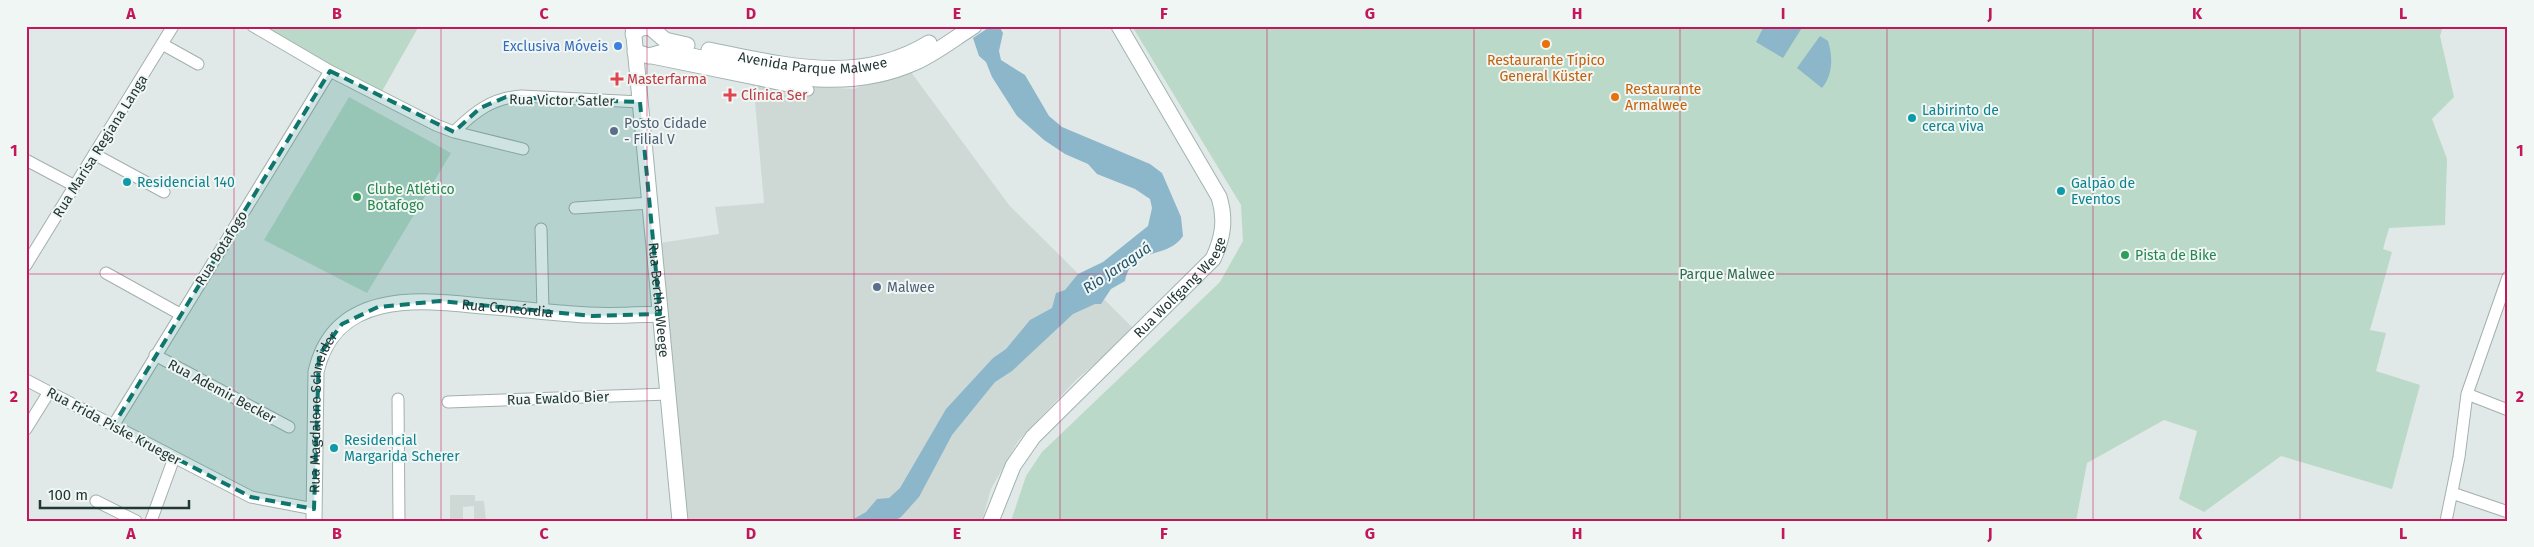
<svg xmlns="http://www.w3.org/2000/svg" width="2534" height="547" viewBox="0 0 2534 547" font-family="'Fira Sans',sans-serif">
<rect width="100%" height="100%" fill="#e0e9e7"/>
<path fill="#ced9d6" d="M 908,68 L 1009,205 L 1135,330 L 1077,379 L 1018,441 L 991,489 L 982,521 L 684,521 L 660,243 L 719,234 L 715,207 L 764,203 L 753,79 L 801,86 L 854,89 Z
M 450,495 L 475,495 L 475,501 L 484,501 L 486,521 L 474,521 L 474,506 L 463,507 L 463,521 L 450,521 Z"/>
<path fill="#bad9c8" d="M 259,26 L 419,26 L 381,93 Z
M 1132,26 L 2443,26 L 2440,36 L 2454,97 L 2432,119 L 2447,159 L 2445,225 L 2389,228 L 2383,249 L 2392,252 L 2370,330 L 2386,333 L 2376,371 L 2420,385 L 2392,489 L 2281,456 L 2204,512 L 2179,499 L 2197,431 L 2164,420 L 2087,463 L 2076,521 L 1011,521 L 1026,476 L 1042,452 L 1220,282 L 1243,241 L 1241,205 Z
M 349,97 L 451,153 L 367,293 L 264,240 Z"/>
<path fill="#8cb6ca" d="M 991,26 L 999,26 L 1003,33 L 999,51 L 1001,60 L 1025,75 L 1049,116 L 1062,127 L 1150,164 L 1162,173 L 1181,217 L 1183,236 C 1166,261 1132,245 1125,281 L 1111,289 L 1101,304 L 1095,304 L 1073,314 L 1012,371 L 995,382 L 952,435 L 919,497 L 901,517 L 894,521 L 850,521 L 866,512 L 877,499 L 889,498 L 900,488 L 946,409 L 993,358 L 1006,349 L 1030,320 L 1052,308 L 1056,293 L 1065,290 L 1078,274 L 1103,262 L 1148,226 L 1152,208 L 1150,199 L 1135,189 L 1097,174 L 1088,164 L 1065,154 L 1044,140 L 1017,116 L 992,77 L 986,62 L 979,56 L 973,38 Z
M 1764,26 L 1803,26 L 1783,58 L 1756,42 Z
M 1820,36 L 1828,41 C 1833,57 1833,75 1822,88 L 1797,68 Z"/>
<g fill="none" stroke-linecap="round" stroke-linejoin="round">
<g stroke="#a3b0ae" stroke-width="13">
<path id="minor" d="M 253,26 L 330,71 L 436,125 L 454,132 C 474,112 492,98 521,96 L 640,102
M 162,44 L 198,64
M 652,58 L 808,90
M 454,132 L 523,149
M 94,154 L 164,192
M 26,160 L 75,186
M 575,208 L 650,203
M 541,229 L 543,311
M 26,265 L 173,26
M 106,273 L 180,314
M 155,355 L 289,427
M 26,380 L 251,497 L 314,509
M 2467,394 L 2508,410
M 398,399 L 399,521
M 448,402 L 668,394
M 113,426 L 330,71
M 26,429 L 49,392
M 2452,493 L 2508,512
M 96,501 L 136,521
M 151,521 L 174,458
M 2446,521 L 2459,457 L 2467,394 L 2508,277"/>
</g>
<g stroke="#a0b4b0" stroke-width="17">
<g id="secondary">
<path id="s1" d="M 633,26 L 680,521"/>
<path d="M 633,34 L 641,28 L 650,27 L 665,40 L 687,45"/>
<path id="s2" d="M 709,50 C 784,65 859,86 929,43"/>
<path d="M 635,52 L 649,56 L 667,51 C 751,66 832,100 916,62 C 936,53 955,38 974,26"/>
<path id="s3" d="M 314,521 L 316,372 C 334,291 417,299 482,306 C 512,308 543,312 573,314 C 602,317 631,315 660,314"/>
<path id="s4" d="M 991,521 L 1013,466 L 1033,437 L 1213,259 C 1223,238 1226,219 1219,197 L 1119,26"/>
</g>
</g>
<use href="#minor" stroke="#fff" stroke-width="11"/>
<use href="#secondary" stroke="#fff" stroke-width="15"/>
</g>
<path fill="#0f766e" fill-opacity="0.2" stroke="#0f766e" stroke-width="4" stroke-dasharray="10 6" stroke-linejoin="round" d="M 330,71 L 454,132 L 480,108 L 506,97 L 640,102 L 660,314 L 592,316 L 440,301 L 378,307 L 342,324 L 319,355 L 314,509 L 251,497 L 113,426 Z"/>
<path fill="none" stroke="#c2185b" stroke-width="1" stroke-opacity="0.55" d="M 234,26 L 234,521M 441,26 L 441,521M 647,26 L 647,521M 854,26 L 854,521M 1060,26 L 1060,521M 1267,26 L 1267,521M 1474,26 L 1474,521M 1680,26 L 1680,521M 1887,26 L 1887,521M 2093,26 L 2093,521M 2300,26 L 2300,521M 26,274 L 2508,274"/>
<g fill="#e8710a" stroke="#f0f6f4" stroke-width="2">
<circle cx="1546" cy="44" r="5"/>
<circle cx="1615" cy="97" r="5"/>
</g>
<circle fill="#3f7fe0" stroke="#f0f6f4" stroke-width="2" cx="618" cy="46" r="5"/>
<g fill="#e0444e" stroke="#f0f6f4" stroke-width="2">
<path d="M614.5 71.5h5v5h5v5h-5v5h-5v-5h-5v-5h5z"/>
<path d="M727.5 87.5h5v5h5v5h-5v5h-5v-5h-5v-5h5z"/>
</g>
<g fill="#0f9aa8" stroke="#f0f6f4" stroke-width="2">
<circle cx="1912" cy="118" r="5"/>
<circle cx="127" cy="182" r="5"/>
<circle cx="2061" cy="191" r="5"/>
<circle cx="334" cy="448" r="5"/>
</g>
<g fill="#5c6f8a" stroke="#f0f6f4" stroke-width="2">
<circle cx="614" cy="131" r="5"/>
<circle cx="877" cy="287" r="5"/>
</g>
<g fill="#2e9e5b" stroke="#f0f6f4" stroke-width="2">
<circle cx="357" cy="197" r="5"/>
<circle cx="2125" cy="255" r="5"/>
</g>
<g text-anchor="middle" stroke-width="4" stroke-linejoin="round" paint-order="stroke">
<g font-size="14" fill="#366cbe" stroke="#f0f6f4" text-anchor="end">
<text x="608" y="51">Exclusiva Móveis</text>
</g>
<g font-size="14" fill="#223836" stroke="#f0f6f4">
<text dy="5" stroke="none"><textPath href="#s2" startOffset="105">Avenida Parque Malwee</textPath></text>
<text transform="translate(562 100) rotate(1)" y="5">Rua Victor Satler</text>
<text transform="translate(100 146) rotate(-58)" y="5">Rua Marisa Regiana Langa</text>
<text transform="translate(221 248) rotate(-58)" y="5">Rua Botafogo</text>
<text dy="5" stroke="none"><textPath href="#s4" startOffset="305">Rua Wolfgang Weege</textPath></text>
<text dy="5" stroke="none"><textPath href="#s1" startOffset="275">Rua Bertha Weege</textPath></text>
<text dy="5" stroke="none"><textPath href="#s3" startOffset="374">Rua Concórdia</textPath></text>
<text transform="translate(222 391) rotate(28)" y="5">Rua Ademir Becker</text>
<text transform="translate(558 398) rotate(-2)" y="5">Rua Ewaldo Bier</text>
<text dy="5" stroke="none"><textPath href="#s3" startOffset="110">Rua Magdalene Schneider</textPath></text>
<text transform="translate(114 426) rotate(28)" y="5">Rua Frida Piske Krueger</text>
</g>
<g font-size="14" fill="#c56008" stroke="#f0f6f4">
<text x="1546" y="65">Restaurante Típico<tspan x="1546" dy="16">General Küster</tspan></text>
<text x="1625" y="94" text-anchor="start">Restaurante<tspan x="1625" dy="16">Armalwee</tspan></text>
</g>
<g font-size="14" fill="#be3a42" stroke="#f0f6f4" text-anchor="start">
<text x="627" y="84">Masterfarma</text>
<text x="741" y="100">Clínica Ser</text>
</g>
<g font-size="14" fill="#0d838f" stroke="#f0f6f4" text-anchor="start">
<text x="1922" y="115">Labirinto de<tspan x="1922" dy="16">cerca viva</tspan></text>
<text x="137" y="187">Residencial 140</text>
<text x="2071" y="188">Galpão de<tspan x="2071" dy="16">Eventos</tspan></text>
<text x="344" y="445">Residencial<tspan x="344" dy="16">Margarida Scherer</tspan></text>
</g>
<g font-size="14" fill="#4e5e75" stroke="#f0f6f4" text-anchor="start">
<text x="624" y="128">Posto Cidade<tspan x="624" dy="16">- Filial V</tspan></text>
<text x="887" y="292">Malwee</text>
</g>
<g font-size="14" fill="#27864d" stroke="#f0f6f4" text-anchor="start">
<text x="367" y="194">Clube Atlético<tspan x="367" dy="16">Botafogo</tspan></text>
<text x="2135" y="260">Pista de Bike</text>
</g>
<g font-size="14" fill="#306b51" stroke="#f0f6f4">
<text x="1727" y="279">Parque Malwee</text>
</g>
<g font-size="15" font-style="italic" fill="#22546e" stroke="#f0f6f4">
<text transform="translate(1117 268) rotate(-34)" y="5">Rio Jaraguá</text>
</g>
</g>
<rect width="2534" height="547" fill="none" stroke="#f0f6f4" stroke-width="55"/>
<path d="M40 500v8h149v-8" fill="none" stroke="#223836" stroke-width="2.5"/>
<text x="48" y="500" font-size="15" fill="#223836" stroke="#f0f6f4" stroke-width="4" paint-order="stroke">100 m</text>
<rect x="28" y="28" width="2478" height="492" fill="none" stroke="#c2185b" stroke-width="2"/>
<g font-size="16" text-anchor="middle" font-weight="bold" fill="#c2185b">
<text x="131" y="19">A</text>
<text x="337" y="19">B</text>
<text x="544" y="19">C</text>
<text x="751" y="19">D</text>
<text x="957" y="19">E</text>
<text x="1164" y="19">F</text>
<text x="1370" y="19">G</text>
<text x="1577" y="19">H</text>
<text x="1783" y="19">I</text>
<text x="1990" y="19">J</text>
<text x="2197" y="19">K</text>
<text x="2403" y="19">L</text>
<text x="14" y="156">1</text>
<text x="2520" y="156">1</text>
<text x="14" y="402">2</text>
<text x="2520" y="402">2</text>
<text x="131" y="539">A</text>
<text x="337" y="539">B</text>
<text x="544" y="539">C</text>
<text x="751" y="539">D</text>
<text x="957" y="539">E</text>
<text x="1164" y="539">F</text>
<text x="1370" y="539">G</text>
<text x="1577" y="539">H</text>
<text x="1783" y="539">I</text>
<text x="1990" y="539">J</text>
<text x="2197" y="539">K</text>
<text x="2403" y="539">L</text>
</g>
</svg>
